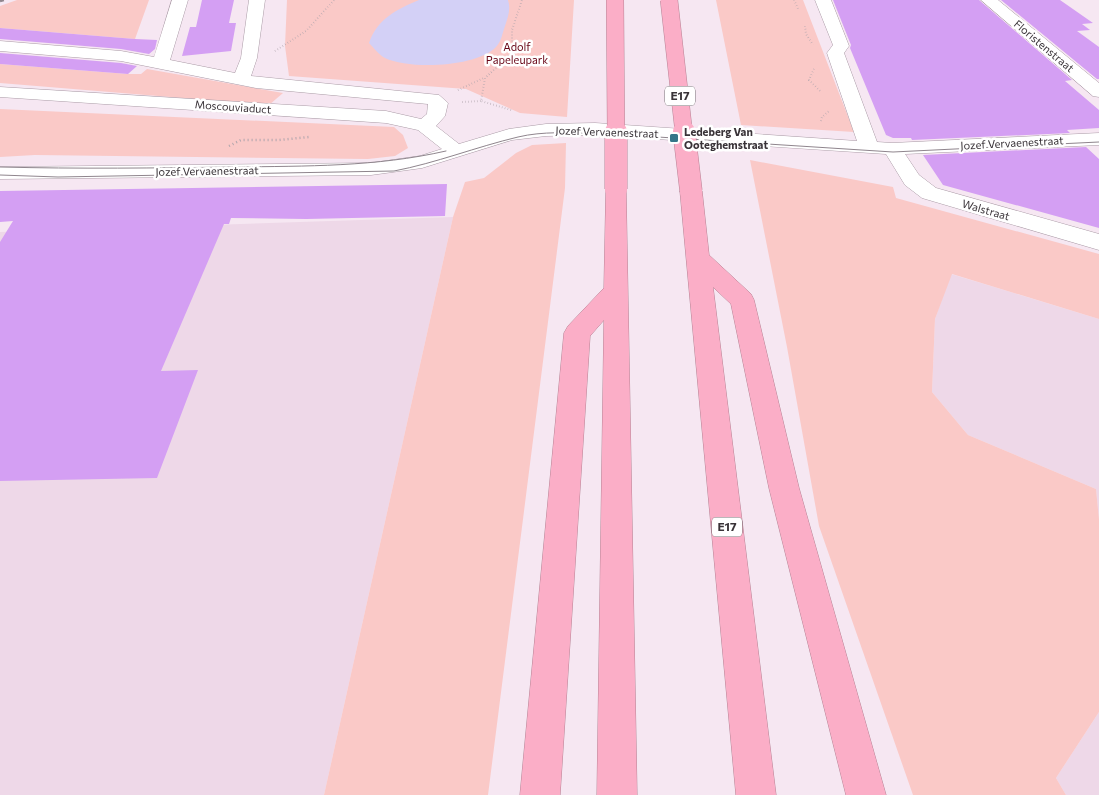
<svg xmlns="http://www.w3.org/2000/svg" width="1099" height="795" viewBox="0 0 1099 795" font-family="Commissioner,sans-serif">
<rect width="100%" height="100%" fill="#f6e7f2"/>
<path fill="#eed8e8" d="M 453,217 L 324,795 L 0,795 L 0,232 Z
M 951,274 L 1099,319 L 1099,519 L 1096,489 L 968,435 L 932,392 L 935,319 Z
M 1099,712 L 1099,795 L 1066,795 L 1056,778 Z"/>
<path fill="#fac9c7" d="M 17,0 L 149,0 L 135,39 L 0,28 L 0,6 Z
M 287,0 L 574,0 L 567,117 L 520,113 L 466,89 L 289,76 L 285,46 Z
M 716,0 L 803,0 L 854,132 L 741,125 Z
M 0,64 L 128,74 L 141,74 L 147,69 L 283,93 L 269,105 L 0,83 Z
M 0,109 L 394,127 L 403,135 L 408,148 L 395,156 L 368,159 L 35,155 L 0,157 Z
M 566,143 L 565,188 L 488,795 L 324,795 L 453,217 L 465,182 L 484,178 L 516,153 L 532,145 Z
M 750,160 L 893,187 L 896,198 L 1099,254 L 1099,319 L 952,274 L 935,319 L 932,392 L 968,435 L 1096,489 L 1099,519 L 1099,712 L 1056,778 L 1066,795 L 913,795 L 819,526 L 787,347 Z"/>
<path fill="#d3d0f6" d="M 419,0 L 508,0 C 511,9 508,17 505,26 C 502,34 502,40 496,47 C 477,67 410,70 385,58 C 379,55 374,48 369,43 C 377,19 397,9 419,0 Z"/>
<path fill="#d49ff3" d="M 202,0 L 234,0 L 229,23 L 236,23 L 231,51 L 182,56 L 190,27 L 196,27 Z
M 833,0 L 979,0 L 1072,80 L 1065,81 L 1099,110 L 1099,128 L 1067,130 L 1070,133 L 912,140 L 911,138 L 893,138 L 886,135 L 850,48 L 851,45 Z
M 1001,0 L 1060,0 L 1093,23 L 1082,24 L 1090,30 L 1077,31 L 1099,47 L 1099,79 L 1097,79 Z
M 0,28 L 135,39 L 157,40 L 155,49 L 149,54 L 121,49 L 0,39 Z
M 0,53 L 121,63 L 137,66 L 128,74 L 0,64 Z
M 1086,147 L 1099,159 L 1099,228 L 943,185 L 923,155 Z
M 447,184 L 445,216 L 306,219 L 231,218 L 229,224 L 224,224 L 161,371 L 198,370 L 157,478 L 0,481 L 0,242 L 13,221 L 0,222 L 0,191 Z"/>
<g fill="none" stroke-linecap="round" stroke-linejoin="round">
<g stroke="#aa9ba6" stroke-width="1">
<path id="minor" d="M 172,0 L 188,0 L 170,60 L 235,73 L 241,58 L 249,0 L 265,0 L 257,58 L 251,76 L 439,95 L 448,103 L 445,116 L 436,126 L 459,144 L 509,129 L 546,124 L 595,123 L 857,141 L 827,53 L 833,45 L 815,0 L 831,0 L 849,46 L 844,53 L 877,142 L 892,143 L 1099,133 L 1099,145 L 905,154 L 919,175 L 936,188 L 1099,234 L 1099,250 L 922,198 L 905,185 L 886,154 L 595,135 L 546,136 L 512,140 L 422,168 L 371,175 L 0,179 L 0,167 L 371,163 L 420,156 L 442,149 L 418,130 L 386,123 L 0,97 L 0,87 L 386,111 L 421,119 L 427,114 L 428,104 L 256,88 L 121,61 L 0,51 L 0,41 L 121,51 L 154,57 Z
M 981,0 L 998,0 L 1099,83 L 1099,97 L 1093,96 Z"/>
</g>
<g stroke="#b78395" stroke-width="1">
<path id="highway" d="M 616,182 L 623,184 L 626,189 L 637,795 L 597,795 L 604,320 L 590,336 L 560,795 L 520,795 L 564,333 L 568,326 L 604,288 L 606,189 L 609,184 Z
M 691,184 L 698,186 L 702,191 L 709,255 L 751,294 L 754,300 L 799,488 L 886,795 L 846,795 L 769,488 L 731,304 L 713,287 L 776,795 L 736,795 L 680,191 L 684,186 Z"/>
</g>
<path stroke="#afa4ac" stroke-width="2" stroke-dasharray="0.5 2.5" stroke-linecap="butt" d="M 794,0 L 798,9
M 805,26 L 806,34 L 813,45
M 275,51 L 306,31 L 334,0
M 814,69 L 809,80 L 821,92
M 458,90 L 484,78
M 462,102 L 481,101
M 511,110 L 481,101 L 485,78 L 507,58 L 512,45 L 512,30 L 522,0
M 821,121 L 822,117 L 829,111"/>
<path stroke="#afa4ac" stroke-width="2.5" stroke-dasharray="1 3" stroke-linecap="butt" d="M 229,146 L 241,140 L 279,140 L 309,137"/>
<use href="#minor" fill="#fff" fill-rule="evenodd"/>
<use href="#highway" fill="#fbaec7" fill-rule="evenodd"/>
<path stroke="#8f858d" stroke-width="1" d="M 0,167 C 78,169 157,168 235,167 C 306,166 376,167 446,151
M 0,175 L 58,177 L 394,171 C 436,163 476,147 518,137 C 543,131 569,133 595,133 L 893,152 L 1099,142"/>
<path stroke="#8f858d" stroke-width="2.5" stroke-dasharray="4 4" stroke-linecap="butt" d="M 0,1 L 4,0"/>
<g stroke="#b78395" stroke-width="18" stroke-linecap="butt">
<path id="highway-bridge-far1" d="M 615,0 L 616,134
M 669,0 L 684,134"/>
</g>
<g stroke="#b78395" stroke-width="23" stroke-linecap="butt">
<path id="highway-bridge" d="M 616,132 L 616,189
M 684,132 L 691,191"/>
</g>
<use href="#highway-bridge-far1" stroke="#fbaec7" stroke-width="17"/>
<use href="#highway-bridge" stroke="#fbaec7" stroke-width="22"/>
</g>
<rect fill="#357689" stroke="#fff" stroke-width="2" x="669" y="133" width="10" height="10" rx="2.5"/>
<g text-anchor="middle" stroke-width="5" stroke-linejoin="round" paint-order="stroke">
<g font-size="11" fill="#393338" stroke="#fff">
<text transform="translate(1044 46) rotate(40)" y="4">Floristenstraat</text>
<text transform="translate(233 107) rotate(4)" y="4">Moscouviaduct</text>
<text transform="translate(607 132) rotate(2)" y="4">Jozef Vervaenestraat</text>
<text transform="translate(1012 143) rotate(-3)" y="4">Jozef Vervaenestraat</text>
<text transform="translate(207 171) rotate(-1)" y="4">Jozef Vervaenestraat</text>
<text transform="translate(986 210) rotate(16)" y="4">Walstraat</text>
</g>
<g font-size="11" fill="#660314" stroke="#fff">
<text x="517" y="51">Adolf<tspan x="517" dy="13">Papeleupark</tspan></text>
</g>
<g font-size="11" font-weight="bold" fill="#393338" stroke="#fff" text-anchor="start">
<text x="684" y="136">Ledeberg Van<tspan x="684" dy="13">Ooteghemstraat</tspan></text>
</g>
<g fill="#fff" stroke="#747074" stroke-width="1">
<rect x="665" y="86.5" width="30" height="19" rx="4"/>
<rect x="712" y="517.5" width="30" height="19" rx="4"/>
</g>
<g font-size="12" font-weight="bold" fill="#393338">
<text x="680" y="100">E17</text>
<text x="727" y="531">E17</text>
</g>
</g>
</svg>
